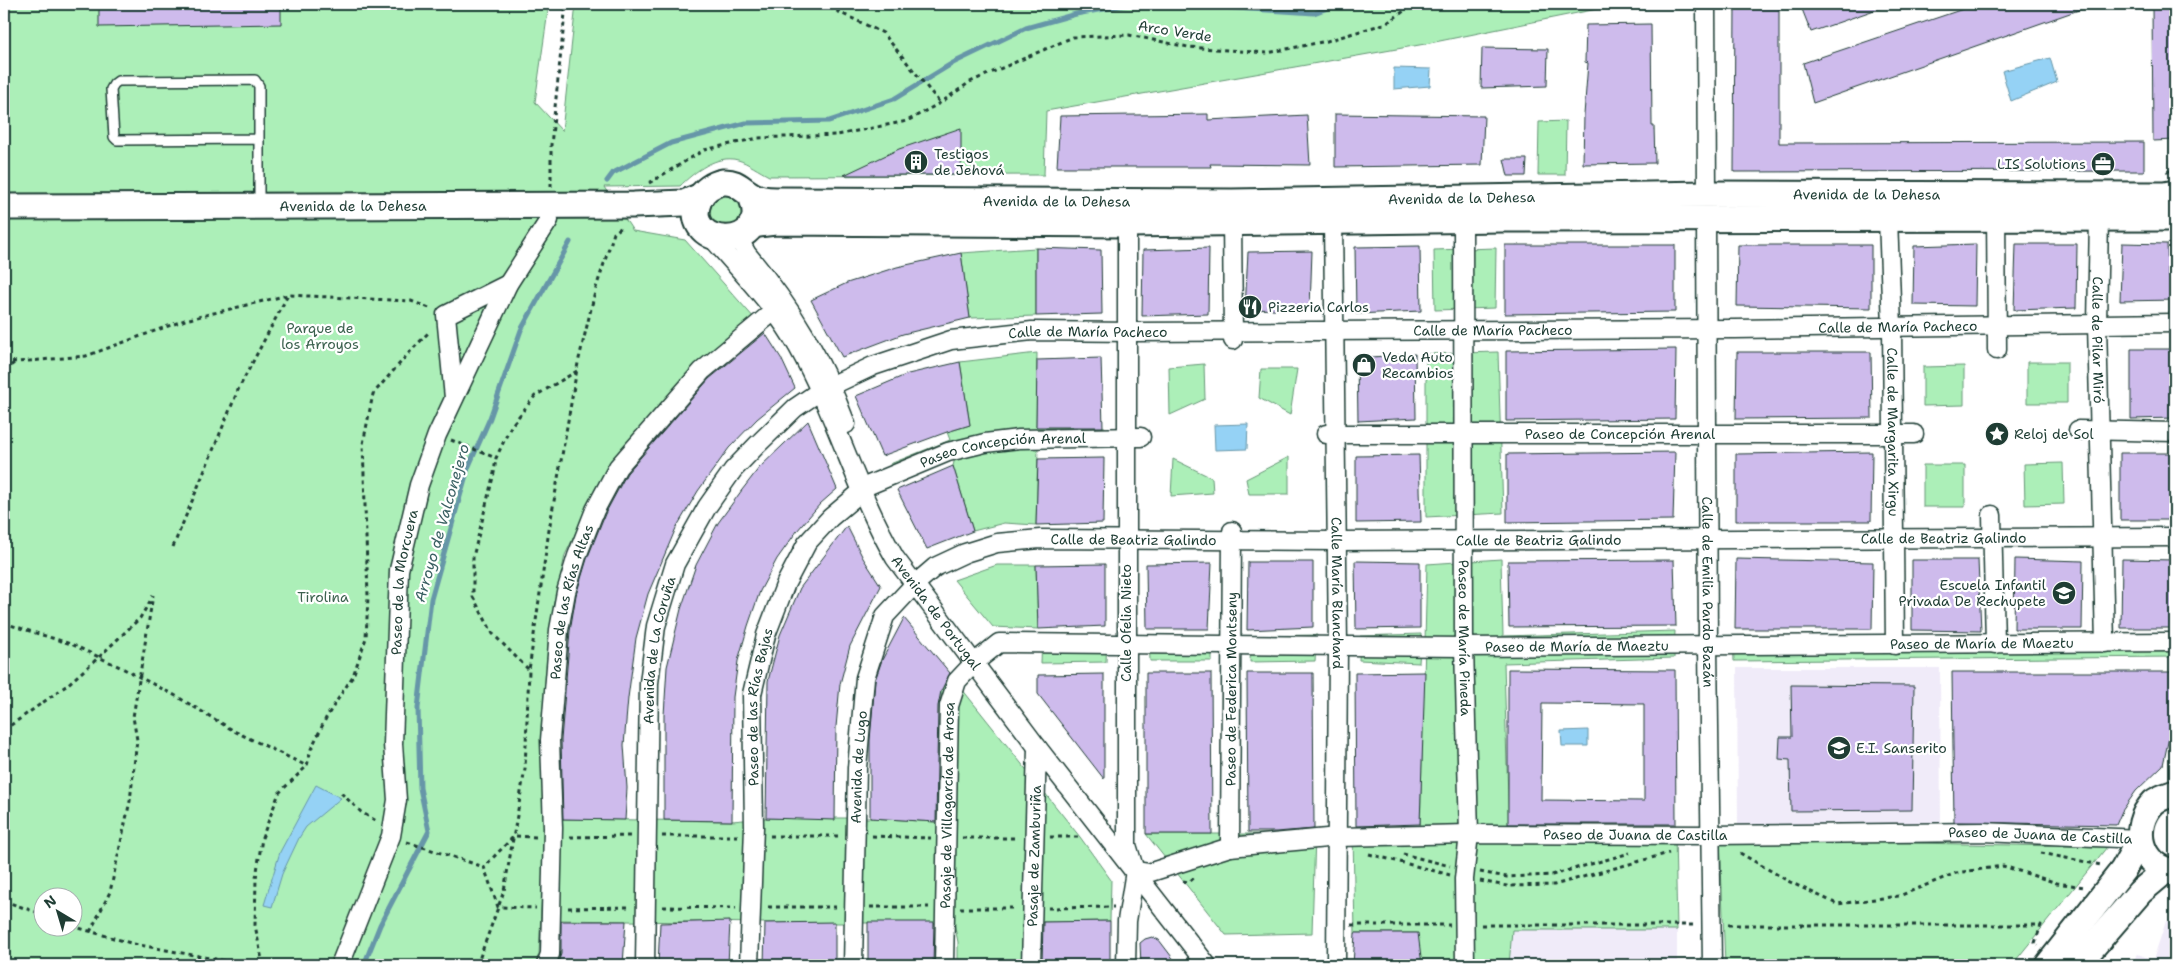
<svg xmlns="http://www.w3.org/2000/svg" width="2179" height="969" viewBox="0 0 2179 969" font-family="'Shantell Sans',sans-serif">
<rect width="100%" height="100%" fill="#fff"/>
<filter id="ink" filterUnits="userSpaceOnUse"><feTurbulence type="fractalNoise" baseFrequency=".02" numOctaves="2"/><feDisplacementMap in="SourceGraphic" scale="10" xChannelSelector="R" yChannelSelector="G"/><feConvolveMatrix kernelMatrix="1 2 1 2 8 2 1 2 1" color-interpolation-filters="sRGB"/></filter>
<g filter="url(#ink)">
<path fill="#f0ebf9" d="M 1737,668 L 1940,668 L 1941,827 L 1738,827 Z
M 2166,921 L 2175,923 L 2175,965 L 2129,965 L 2138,954 L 2153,960 Z
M 1511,930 L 1677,930 L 1677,965 L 1509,965 Z"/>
<path fill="#acefb8" stroke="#669676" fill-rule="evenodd" d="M 4,4 L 549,4 L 535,102 L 562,131 L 576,4 L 1607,4 L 1597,9 L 1425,44 L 1046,111 L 1044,175 L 769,176 C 759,171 748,163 738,160 C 717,154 694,172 680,186 L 604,187 L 633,231 L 685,240 L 755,319 L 667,401 L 603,477 L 565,555 L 548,639 L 545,822 L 539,954 L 535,965 L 4,965 ZM 42,896 L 72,896 L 72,926 L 42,926 Z
M 1566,121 L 1565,175 L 1538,175 L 1539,122 Z
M 723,192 L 741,199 L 744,218 L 729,230 L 709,220 L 708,203 Z
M 1036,248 L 1036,316 L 970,318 L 961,253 Z
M 1496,248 L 1495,308 L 1435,310 L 1434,250 Z
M 1498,352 L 1503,513 L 1426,517 L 1426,354 Z
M 1037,353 L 1036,427 L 1105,427 L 1107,445 L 1038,448 L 1036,525 L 1004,523 L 973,531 L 953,466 L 955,458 L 897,481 L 890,464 L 950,440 L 947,432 L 970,425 L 960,362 Z
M 2027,362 L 2067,362 L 2067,403 L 2027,403 Z
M 1204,364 L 1205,399 L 1170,415 L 1169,367 Z
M 1964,366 L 1964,405 L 1923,406 L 1923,367 Z
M 1261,369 L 1297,369 L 1290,415 L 1259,398 Z
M 1289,457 L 1289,494 L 1249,494 L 1246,479 Z
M 1173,459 L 1212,478 L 1213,493 L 1171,496 Z
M 2063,463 L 2064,504 L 2025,505 L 2024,464 Z
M 1923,465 L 1965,465 L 1965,507 L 1923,507 Z
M 1501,559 L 1503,636 L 1675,631 L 1674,658 L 1504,663 L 1509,834 L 1675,835 L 1677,930 L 1512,930 L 1509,965 L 1421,965 L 1417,933 L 1355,933 L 1353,836 L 1420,835 L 1427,564 Z
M 997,565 L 1036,565 L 1038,629 L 993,627 L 954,580 Z
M 2175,633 L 2175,657 L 1734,661 L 1733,636 Z
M 1421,634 L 1419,663 L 1359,660 L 1360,636 Z
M 1107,635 L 1106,662 L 1041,663 L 1042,636 Z
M 1317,635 L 1315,661 L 1250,662 L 1251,636 Z
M 1149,636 L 1212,636 L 1212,661 L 1150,661 Z
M 950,674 L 1080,837 L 1111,880 L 1110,921 L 1040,922 L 1027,965 L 958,965 L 958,942 L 954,923 L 765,923 L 557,920 L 557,819 L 732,821 L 766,818 L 870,818 L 937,822 L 941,691 Z
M 1146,834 L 1315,834 L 1312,933 L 1226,935 Z
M 1720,839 L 2107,847 L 2012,965 L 1725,965 Z"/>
<path fill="#95d2f5" stroke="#6696a8" d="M 2050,58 L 2057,82 L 2011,101 L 2002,71 Z
M 1394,68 L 1431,69 L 1430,86 L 1394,89 Z
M 1248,424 L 1247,449 L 1215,450 L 1214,425 Z
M 1588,730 L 1588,746 L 1562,746 L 1561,731 Z
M 316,785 L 341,798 L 306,827 L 299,838 L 282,874 L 272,907 L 264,905 L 280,852 Z"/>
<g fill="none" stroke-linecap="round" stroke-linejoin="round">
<path stroke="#6696a8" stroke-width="5" d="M 1174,4 L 1314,13 L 1338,4
M 607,181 L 613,173 L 671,143 L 746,123 L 829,121 L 894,99 L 953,63 L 1026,28 L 1076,14 L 1131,4
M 364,965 L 380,925 L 429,831 L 420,788 L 418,708 L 431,599 L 468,468 L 490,418 L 521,330 L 570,242"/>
</g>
<path fill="#cebbec" stroke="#1f3d34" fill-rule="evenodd" d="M 99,4 L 281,4 L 281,24 L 99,27 Z
M 1735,4 L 1779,4 L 1779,143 L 2144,142 L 2144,171 L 1734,172 Z
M 1800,4 L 1886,4 L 1886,6 L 1811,32 Z
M 1978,4 L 2090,4 L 2090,6 L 1813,103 L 1803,63 Z
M 2152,4 L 2175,4 L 2175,140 L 2153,141 Z
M 1651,24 L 1652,126 L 1654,126 L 1655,163 L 1583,164 L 1584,115 L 1588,63 L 1585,62 L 1586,25 Z
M 1482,48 L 1548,49 L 1547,86 L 1481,88 Z
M 1208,114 L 1208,120 L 1307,115 L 1310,165 L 1210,164 L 1211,167 L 1057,167 L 1060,116 Z
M 1335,114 L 1484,116 L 1482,165 L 1335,167 Z
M 961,128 L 961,175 L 844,175 L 899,149 Z
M 1504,159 L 1527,159 L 1526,176 L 1508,176 Z
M 2122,243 L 2167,244 L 2168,275 L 2175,275 L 2175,300 L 2120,301 Z
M 1976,244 L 1975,306 L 1913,305 L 1914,246 Z
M 2016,244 L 2077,244 L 2076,308 L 2014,310 Z
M 1505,245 L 1675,245 L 1675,312 L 1505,314 Z
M 1738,245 L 1871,245 L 1871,308 L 1737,306 Z
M 1420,246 L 1421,311 L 1356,314 L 1355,247 Z
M 1036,248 L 1101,250 L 1102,314 L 1036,316 Z
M 1209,248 L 1208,314 L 1142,316 L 1143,250 Z
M 1312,251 L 1310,308 L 1245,310 L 1248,252 Z
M 961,253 L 970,318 L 903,334 L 842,357 L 811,300 L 847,283 L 897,267 Z
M 765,333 L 781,358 L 795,388 L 757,419 L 729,448 L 698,491 L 676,528 L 648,594 L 636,638 L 628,698 L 624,745 L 627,788 L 625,820 L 563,819 L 561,740 L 570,631 L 576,595 L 587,559 L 605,514 L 627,473 L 709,379 Z
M 1676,349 L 1675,419 L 1506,421 L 1506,351 Z
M 2131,349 L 2175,349 L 2175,418 L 2131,419 Z
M 1737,352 L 1871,352 L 1872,418 L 1736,419 Z
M 1415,354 L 1416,418 L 1358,421 L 1357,358 Z
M 1101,358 L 1103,427 L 1036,427 L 1037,360 Z
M 960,362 L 970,425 L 947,432 L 882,456 L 856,396 L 908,374 Z
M 808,421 L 837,489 L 820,504 L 797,531 L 777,559 L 760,591 L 748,626 L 738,661 L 733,697 L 732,821 L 664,820 L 664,715 L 667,667 L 681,609 L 696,565 L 718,523 L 742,490 L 759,468 Z
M 1675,452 L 1673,520 L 1507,522 L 1507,454 Z
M 1872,452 L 1871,521 L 1736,521 L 1736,454 Z
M 2120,453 L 2175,453 L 2175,520 L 2120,520 Z
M 1419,455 L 1421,522 L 1356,523 L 1356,456 Z
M 1104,458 L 1103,523 L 1036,525 L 1038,459 Z
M 953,466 L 973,531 L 927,549 L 897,490 Z
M 847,526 L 863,558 L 881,586 L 850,646 L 840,684 L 836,727 L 835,820 L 766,818 L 768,681 L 780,635 L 800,588 Z
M 1736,559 L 1873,562 L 1872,629 L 1735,629 Z
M 2015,559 L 2083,561 L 2082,629 L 2014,629 Z
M 2122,559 L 2175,560 L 2175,628 L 2121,628 Z
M 1674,560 L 1676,626 L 1509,627 L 1508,561 Z
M 1912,560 L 1978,560 L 1981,631 L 1912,630 Z
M 1355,561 L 1420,562 L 1420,628 L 1356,629 Z
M 1248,562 L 1313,562 L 1313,627 L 1247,630 Z
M 1212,563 L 1209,629 L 1147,629 L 1146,564 Z
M 1105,564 L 1105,626 L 1038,629 L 1036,565 Z
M 904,618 L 950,673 L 941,691 L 938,706 L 936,822 L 870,818 L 870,740 L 875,680 L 882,660 Z
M 1508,669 L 1675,670 L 1676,824 L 1508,824 ZM 1542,703 L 1644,704 L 1644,801 L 1541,800 Z
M 1425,672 L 1420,824 L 1356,826 L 1355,673 Z
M 1952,672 L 2175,672 L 2175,710 L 2163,765 L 2136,791 L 2122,811 L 2116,825 L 1954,822 Z
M 1146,673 L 1211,673 L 1212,834 L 1146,834 Z
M 1247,673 L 1313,673 L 1314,829 L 1276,832 L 1248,832 Z
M 1104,674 L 1104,779 L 1038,694 L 1038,675 Z
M 1791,685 L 1914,686 L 1912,810 L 1791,811 L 1790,760 L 1779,759 L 1780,737 L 1792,737 Z
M 561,921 L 626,921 L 623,965 L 557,965 L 561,954 Z
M 730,921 L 728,965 L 658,965 L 660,923 Z
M 1110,921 L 1110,965 L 1042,965 L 1043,922 Z
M 835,922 L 835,965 L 764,965 L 765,923 Z
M 868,922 L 934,922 L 933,965 L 868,965 Z
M 1355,933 L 1418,933 L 1422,965 L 1353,965 Z
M 1152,937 L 1159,940 L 1178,965 L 1141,965 L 1140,943 L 1145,939 Z"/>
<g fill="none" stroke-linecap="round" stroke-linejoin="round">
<g stroke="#1f3d34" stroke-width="12">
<path id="lane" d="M 259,139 L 117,140 L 114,137 L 111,89 L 114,84 L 118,81 L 255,80 L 259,86 L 259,204"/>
</g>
<g stroke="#1f3d34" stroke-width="21">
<g id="street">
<path d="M 1706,4 L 1707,194"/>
<path d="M 1996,209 L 1997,350"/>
<path d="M 1232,212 L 1233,340"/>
<path id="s1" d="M 1706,218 L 1708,646 L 1712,965"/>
<path id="s2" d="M 1888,218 L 1892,327 L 1895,645"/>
<path id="s3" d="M 2099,218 L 2097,324 L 2105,643"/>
<path id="s4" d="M 1463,220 L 1464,647 L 1469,834 L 1464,879 L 1465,965"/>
<path id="s5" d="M 1333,221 L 1338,646 L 1336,965"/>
<path id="s6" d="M 709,234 C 739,271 775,305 798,347 C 836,415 856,491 895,558 L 1037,747 L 1207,965"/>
<path d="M 742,235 L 742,245 L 747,254 C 793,309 821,357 846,424"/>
<path d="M 454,398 L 446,315 L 508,284"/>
<path d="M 2078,430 L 2175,432"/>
<path id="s7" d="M 1326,434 L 1914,434"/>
<path d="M 1992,515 L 1995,644"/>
<path id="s8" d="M 1230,847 L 1232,531"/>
<path id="s9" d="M 1135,871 L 1148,873 L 1230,847 L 1338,837 L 1469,834 L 1710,835 L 1983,832 L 2140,839"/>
<path id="s10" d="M 340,965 L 391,836 L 397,800 L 393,744 L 399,570 L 419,485 L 437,435 L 508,284 L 549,220"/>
<path id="s11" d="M 546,965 L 550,954 L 553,828 L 550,740 L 559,630 L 566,592 L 577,556 L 595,510 L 618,467 L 702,371 L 774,311"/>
<path id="s12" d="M 645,965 L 649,683 L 656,626 L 675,564 L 707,507 L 733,470 L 757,445 L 795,408 L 820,391 L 873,366 L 951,340 L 1032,331 L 1134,332 L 1735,329 L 2175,323"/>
<path id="s13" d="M 749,965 L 754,827 L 752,694 L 766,635 L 786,583 L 807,543 L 830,518 L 869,485 L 948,452 L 985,443 L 1019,439 L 1141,437"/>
<path id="s14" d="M 853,965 L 857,768 L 865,678 L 885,616 L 914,585 L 935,567 L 965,553 L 997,543 L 1040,539 L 1338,541 L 2175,537"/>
<path id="s15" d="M 944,965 L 949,706 L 957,681 L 974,663 L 999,643 L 1464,647 L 2175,642"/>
<path id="s16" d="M 1031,965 L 1037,747"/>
<path d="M 1126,965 L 1127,921 L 1135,871 L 1127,845 L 1127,224"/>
</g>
</g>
<g stroke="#1f3d34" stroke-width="29">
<g id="secondary">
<path id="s17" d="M 750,194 C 778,253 678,251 699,200 C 703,190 713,184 723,182 C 736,181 740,188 750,194 C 757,199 767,200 776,200 L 1232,202 L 1707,194 L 2164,195 L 2175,193"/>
<path id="s18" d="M 4,207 L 634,205 L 684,203 L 701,196"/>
<path d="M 751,225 L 775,222 L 1127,224 L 1502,219 L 2175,218"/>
<path d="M 2175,793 C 2169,795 2159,798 2154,802 C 2129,827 2140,868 2175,872"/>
<path d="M 2048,965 L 2123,870 L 2140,839"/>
<path d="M 2077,965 L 2140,892 L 2165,871"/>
</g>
</g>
<path stroke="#1f3d34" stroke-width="3" stroke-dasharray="4 4" stroke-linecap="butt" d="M 822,4 L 883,33 L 940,103
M 2167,173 L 2175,164
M 649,183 L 704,150 L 758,138 L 837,135 L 907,121 L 940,103 L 970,82 L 1073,37 L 1129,35 L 1188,47 L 1267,53 L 1327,41 L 1387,23 L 1414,4
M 551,187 L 551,145 L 566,4
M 4,361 L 18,362 L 86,356 L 185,320 L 288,295 L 411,301 L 432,309
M 4,370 L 16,362
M 451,440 L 496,458
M 173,547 L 238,390 L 288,295
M 4,623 L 71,644 L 120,667 L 176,696 L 236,732 L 307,766
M 528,669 L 493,634 L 473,597 L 473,557 L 494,473 L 496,458 L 511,426 L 535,396 L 577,371
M 4,730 L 66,686 L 99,657 L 140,618 L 152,598
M 341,793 L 361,812 L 378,822
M 662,836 L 738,836
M 770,836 L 841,836
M 872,836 L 931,838
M 536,837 L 514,836 L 484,867 L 498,907 L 536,908
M 570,837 L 631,836
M 1050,837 L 1080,837
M 962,838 L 1018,838
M 407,842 L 484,867
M 1740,853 L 1790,882 L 1837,904 L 1899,896 L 1956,873 L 2003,866 L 2057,883 L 2084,887
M 2041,853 L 2101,865
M 1369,854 L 1450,875
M 1403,854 L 1450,866
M 1480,872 L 1507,877 L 1552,875 L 1630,853
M 1183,881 L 1189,882 L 1195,877
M 1480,881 L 1507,886 L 1554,885 L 1669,853
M 4,901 L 42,914
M 663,907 L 736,908
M 768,907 L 839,907
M 870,907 L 929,907
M 568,908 L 631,907
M 960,908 L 1016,908
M 1048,908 L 1114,907
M 1351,925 L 1450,925
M 1481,925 L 1695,925
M 1728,925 L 2041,925 L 2035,943 L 2038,946
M 72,926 L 134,944 L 247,965
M 90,932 L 110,892 L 130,801 L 137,740 L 133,717 L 153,595
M 263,965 L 255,925 L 256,878 L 262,838 L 279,793 L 307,766 L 311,749 L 327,716 L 353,676 L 366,638 L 368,597 L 363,444 L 373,394 L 408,354 L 430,331
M 477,965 L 504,891 L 525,769 L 529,670 L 549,530 L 578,363 L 596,288 L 614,233 L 623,226"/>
<use href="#lane" stroke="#fff" stroke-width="9"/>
<use href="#street" stroke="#fff" stroke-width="18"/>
<use href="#secondary" stroke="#fff" stroke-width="25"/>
</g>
</g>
<defs>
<g id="building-disc" transform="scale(1.25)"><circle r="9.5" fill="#1f3d34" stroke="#fff"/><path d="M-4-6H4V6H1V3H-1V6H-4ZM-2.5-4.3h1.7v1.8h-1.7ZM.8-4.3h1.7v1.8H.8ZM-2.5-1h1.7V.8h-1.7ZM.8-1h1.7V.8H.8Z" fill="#fff"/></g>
<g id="office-disc" transform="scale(1.25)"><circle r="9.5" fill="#1f3d34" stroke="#fff"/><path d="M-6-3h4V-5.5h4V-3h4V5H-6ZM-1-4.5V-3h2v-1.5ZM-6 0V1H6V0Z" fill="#fff"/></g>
<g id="restaurant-disc" transform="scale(1.25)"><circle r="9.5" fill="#1f3d34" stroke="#fff"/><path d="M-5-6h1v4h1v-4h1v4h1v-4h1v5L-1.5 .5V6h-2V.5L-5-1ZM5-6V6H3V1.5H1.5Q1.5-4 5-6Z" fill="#fff"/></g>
<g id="shop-disc" transform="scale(1.25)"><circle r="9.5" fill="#1f3d34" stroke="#fff"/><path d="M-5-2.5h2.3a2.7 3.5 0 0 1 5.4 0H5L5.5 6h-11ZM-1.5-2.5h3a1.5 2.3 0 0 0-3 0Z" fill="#fff"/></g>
<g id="sight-disc" transform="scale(1.25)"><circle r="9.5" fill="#1f3d34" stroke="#fff"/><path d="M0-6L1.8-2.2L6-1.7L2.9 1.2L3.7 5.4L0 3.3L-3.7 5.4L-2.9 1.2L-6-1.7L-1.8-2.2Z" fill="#fff"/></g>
<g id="school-disc" transform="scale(1.25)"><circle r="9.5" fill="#1f3d34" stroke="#fff"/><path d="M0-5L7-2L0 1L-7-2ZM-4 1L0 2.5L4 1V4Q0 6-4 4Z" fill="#fff"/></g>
</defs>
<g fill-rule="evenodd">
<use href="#building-disc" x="916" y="162"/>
<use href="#office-disc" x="2103" y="164"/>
<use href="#restaurant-disc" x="1250" y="307"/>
<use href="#shop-disc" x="1364" y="365"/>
<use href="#sight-disc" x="1997" y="434"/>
<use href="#school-disc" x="2064" y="593"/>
<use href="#school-disc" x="1839" y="748"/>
</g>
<g text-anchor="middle" stroke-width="4.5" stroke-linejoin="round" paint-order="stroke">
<g font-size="14" fill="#1f3d34" stroke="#fff">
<text transform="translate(1175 31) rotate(9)" y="5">Arco Verde</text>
<text dy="5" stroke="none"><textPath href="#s17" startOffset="1299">Avenida de la Dehesa</textPath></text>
<text dy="5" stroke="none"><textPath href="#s17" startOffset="894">Avenida de la Dehesa</textPath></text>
<text dy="5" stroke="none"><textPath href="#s17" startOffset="489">Avenida de la Dehesa</textPath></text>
<text dy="5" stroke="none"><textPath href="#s18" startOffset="349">Avenida de la Dehesa</textPath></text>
<text dy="5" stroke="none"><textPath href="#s12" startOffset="1721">Calle de María Pacheco</textPath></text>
<text dy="5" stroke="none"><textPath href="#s12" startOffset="1316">Calle de María Pacheco</textPath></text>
<text dy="5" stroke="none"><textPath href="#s12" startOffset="911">Calle de María Pacheco</textPath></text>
<text dy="5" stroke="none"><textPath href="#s3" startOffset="122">Calle de Pilar Miró</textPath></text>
<text dy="5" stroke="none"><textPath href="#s2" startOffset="214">Calle de Margarita Xirgu</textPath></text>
<text dy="5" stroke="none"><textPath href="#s7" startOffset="294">Paseo de Concepción Arenal</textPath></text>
<text dy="5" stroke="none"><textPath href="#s13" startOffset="658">Paseo Concepción Arenal</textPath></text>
<text dy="5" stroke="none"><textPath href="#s14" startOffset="1436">Calle de Beatriz Galindo</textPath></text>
<text dy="5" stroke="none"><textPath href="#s14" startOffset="1031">Calle de Beatriz Galindo</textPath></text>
<text dy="5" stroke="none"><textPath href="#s14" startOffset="626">Calle de Beatriz Galindo</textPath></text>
<text dy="5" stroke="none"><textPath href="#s10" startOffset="394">Paseo de la Morcuera</textPath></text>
<text dy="5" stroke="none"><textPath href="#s1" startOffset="374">Calle de Emilia Pardo Bazán</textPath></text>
<text dy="5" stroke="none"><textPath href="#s5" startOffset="372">Calle María Blanchard</textPath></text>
<text dy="5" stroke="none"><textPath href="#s11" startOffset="366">Paseo de las Rías Altas</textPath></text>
<text dy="5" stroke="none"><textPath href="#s6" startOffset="445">Avenida de Portugal</textPath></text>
<text transform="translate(1126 623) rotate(-90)" y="5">Calle Ofelia Nieto</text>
<text dy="5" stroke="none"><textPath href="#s4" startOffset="418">Paseo de María Pineda</textPath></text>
<text dy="5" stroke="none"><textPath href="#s15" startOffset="1325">Paseo de María de Maeztu</textPath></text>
<text dy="5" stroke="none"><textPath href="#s15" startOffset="920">Paseo de María de Maeztu</textPath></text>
<text dy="5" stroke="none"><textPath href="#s12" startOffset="316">Avenida de La Coruña</textPath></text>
<text dy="5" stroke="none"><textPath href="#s8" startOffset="158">Paseo de Federica Montseny</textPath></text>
<text dy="5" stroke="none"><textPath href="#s13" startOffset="259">Paseo de las Rías Bajas</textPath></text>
<text dy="5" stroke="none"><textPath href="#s14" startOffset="198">Avenida de Lugo</textPath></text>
<text dy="5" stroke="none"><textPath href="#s15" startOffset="160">Pasaje de Villagarcía de Arosa</textPath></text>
<text dy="5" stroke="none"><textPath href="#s9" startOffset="505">Paseo de Juana de Castilla</textPath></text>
<text dy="5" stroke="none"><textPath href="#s9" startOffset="910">Paseo de Juana de Castilla</textPath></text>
<text dy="5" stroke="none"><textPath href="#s16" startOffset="109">Pasaje de Zamburiña</textPath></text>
</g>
<g font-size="14" fill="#1f3d34" stroke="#fff" text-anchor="start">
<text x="934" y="159">Testigos<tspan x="934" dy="16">de Jehová</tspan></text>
<text x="2086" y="169" text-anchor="end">LIS Solutions</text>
<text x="1268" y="312">Pizzeria Carlos</text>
<text x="1382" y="362">Veda Auto<tspan x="1382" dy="16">Recambios</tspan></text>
<text x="2014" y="439">Reloj de Sol</text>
<text x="2046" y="590" text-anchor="end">Escuela Infantil<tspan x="2046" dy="16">Privada De Rechupete</tspan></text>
<text x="1856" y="753">E.I. Sanserito</text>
</g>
<g font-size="14" fill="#3b614e" stroke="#fff">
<text x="320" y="333">Parque de<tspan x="320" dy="16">los Arroyos</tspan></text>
<text x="323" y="602">Tirolina</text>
</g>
<g font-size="15" font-style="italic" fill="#3c6264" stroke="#fff">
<text transform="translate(442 523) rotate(-74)" y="5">Arroyo de Valconejero</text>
</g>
</g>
<rect width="2179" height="969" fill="none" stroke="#fff" stroke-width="20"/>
<rect x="10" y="10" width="2159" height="949" fill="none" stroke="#1f3d34" stroke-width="2" filter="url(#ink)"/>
<g transform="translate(58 912) rotate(322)"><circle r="24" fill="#ffffff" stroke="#a5b1ae"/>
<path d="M0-4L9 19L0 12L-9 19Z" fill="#1f3d34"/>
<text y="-8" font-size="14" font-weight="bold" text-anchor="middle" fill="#1f3d34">N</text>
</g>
</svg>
